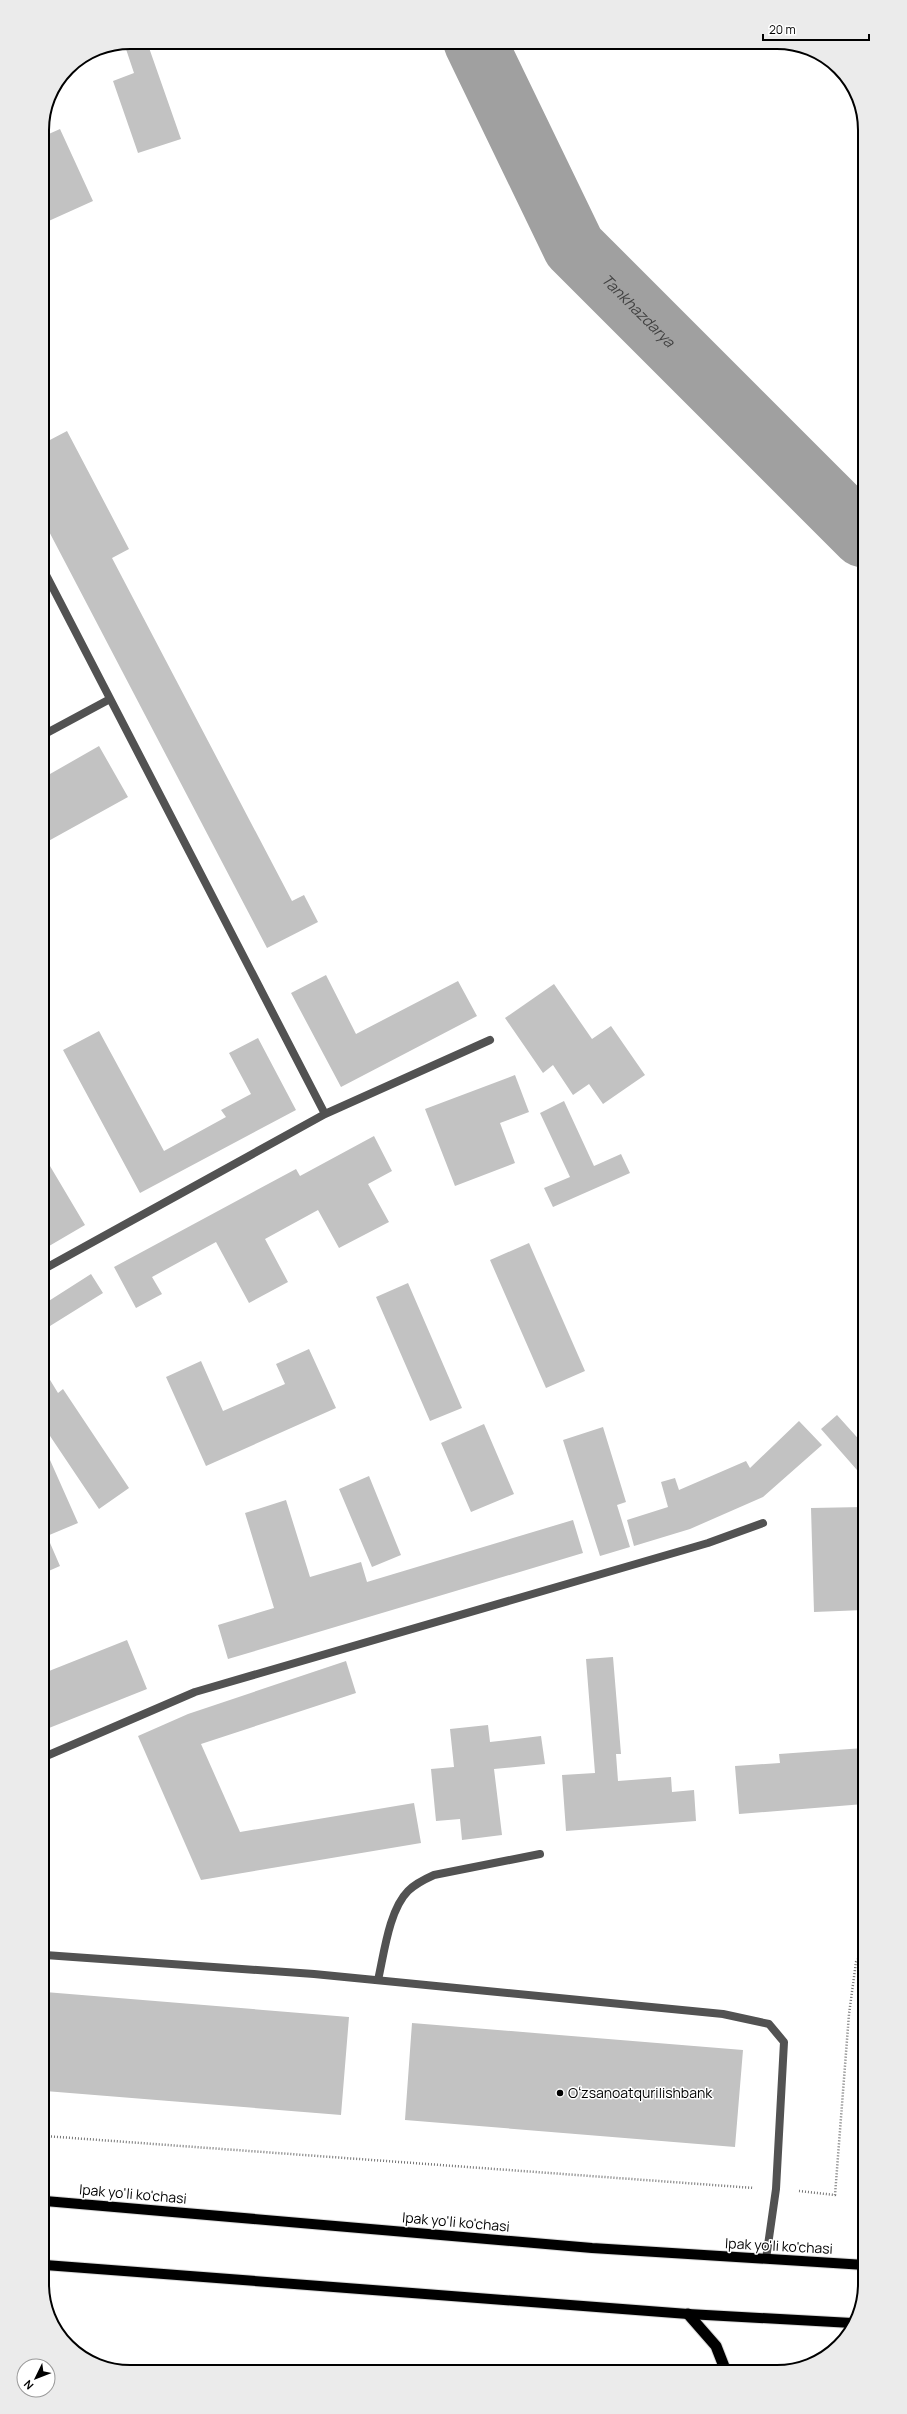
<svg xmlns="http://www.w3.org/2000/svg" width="907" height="2414" viewBox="0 0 907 2414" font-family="Manrope,sans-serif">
<rect width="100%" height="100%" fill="#fff"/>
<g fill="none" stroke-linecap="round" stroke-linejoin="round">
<path stroke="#a0a0a0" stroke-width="63" id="s1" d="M 475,42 L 574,247 L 863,536"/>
</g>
<path fill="#c2c2c2" d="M 130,42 L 147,42 L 181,139 L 138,153 L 113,81 L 134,73 L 124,43 Z
M 60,129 L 93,201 L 42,224 L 42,137 Z
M 43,431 L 48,441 L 67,431 L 129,549 L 112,558 L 292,901 L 304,895 L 318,922 L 267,948 L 43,520 Z
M 99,746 L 128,797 L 43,844 L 43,778 Z
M 326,975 L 356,1034 L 458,981 L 477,1016 L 341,1087 L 291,993 Z
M 554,984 L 592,1039 L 611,1026 L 645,1075 L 603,1104 L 589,1084 L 573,1095 L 553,1065 L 543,1073 L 505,1018 Z
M 99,1031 L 164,1151 L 226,1117 L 221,1110 L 251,1094 L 229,1053 L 258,1038 L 296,1110 L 140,1193 L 63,1050 Z
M 515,1075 L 529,1112 L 500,1123 L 515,1163 L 455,1186 L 425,1109 Z
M 564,1101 L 594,1166 L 621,1154 L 630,1173 L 553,1207 L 544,1188 L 570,1177 L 540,1113 Z
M 374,1136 L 392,1171 L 368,1184 L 389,1222 L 339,1248 L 318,1210 L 265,1239 L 288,1282 L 249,1303 L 216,1242 L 152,1277 L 162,1294 L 136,1308 L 114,1267 L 296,1169 L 300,1176 Z
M 50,1166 L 85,1225 L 44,1249 L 44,1169 Z
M 529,1243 L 585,1371 L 546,1388 L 490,1260 Z
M 91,1274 L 103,1293 L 50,1326 L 44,1317 L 44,1304 Z
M 408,1283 L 462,1408 L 430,1421 L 376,1297 Z
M 309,1349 L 336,1408 L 206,1466 L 166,1377 L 201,1361 L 223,1411 L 285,1384 L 276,1364 Z
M 44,1370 L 58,1393 L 63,1389 L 129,1488 L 99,1509 L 44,1427 Z
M 837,1415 L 864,1445 L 864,1478 L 821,1429 Z
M 799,1421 L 822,1445 L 763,1497 L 690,1529 L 634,1546 L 627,1520 L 668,1507 L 661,1482 L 675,1478 L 679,1490 L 746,1461 L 750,1468 Z
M 484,1424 L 514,1494 L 471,1512 L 441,1443 Z
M 603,1427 L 626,1502 L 617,1505 L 630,1547 L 600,1556 L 563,1440 Z
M 50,1460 L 78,1523 L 47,1536 L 60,1566 L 44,1573 L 44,1463 Z
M 369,1476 L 401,1555 L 372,1567 L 339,1489 Z
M 286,1500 L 310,1577 L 361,1562 L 367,1582 L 573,1520 L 583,1553 L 228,1659 L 218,1625 L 274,1608 L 245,1513 Z
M 864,1507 L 864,1610 L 814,1612 L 811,1508 Z
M 127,1640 L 147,1689 L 44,1730 L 44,1673 Z
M 613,1657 L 621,1754 L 616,1754 L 618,1781 L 671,1777 L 672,1792 L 694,1790 L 696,1821 L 566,1831 L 562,1775 L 595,1773 L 586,1659 Z
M 346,1661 L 356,1693 L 201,1744 L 240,1832 L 414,1803 L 421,1843 L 201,1880 L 138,1736 L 188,1714 Z
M 488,1725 L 490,1742 L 541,1736 L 545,1764 L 494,1769 L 502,1835 L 462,1840 L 460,1819 L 436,1821 L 431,1769 L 454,1767 L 450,1729 Z
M 864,1748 L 864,1804 L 739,1814 L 735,1766 L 780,1763 L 779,1754 Z
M 45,1992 L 349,2017 L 341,2115 L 45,2091 Z
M 412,2023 L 743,2050 L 735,2147 L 405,2120 Z"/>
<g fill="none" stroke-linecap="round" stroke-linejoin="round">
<g stroke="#dbdbdb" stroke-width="12">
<path id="primary" d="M 45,2201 L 592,2248 L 865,2265
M 45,2265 L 688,2314 L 852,2323"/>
</g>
<g stroke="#dbdbdb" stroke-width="13">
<path id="trunk" d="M 688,2314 L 716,2346 L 725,2369"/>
</g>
<path stroke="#747474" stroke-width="2.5" stroke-dasharray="1 2" stroke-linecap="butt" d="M 45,2136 L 754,2188
M 799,2191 L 835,2195 L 849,2014 L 856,1962 L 865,1949"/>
<path stroke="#525252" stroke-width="8" d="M 43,569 L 325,1114 L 44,1269
M 43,735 L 110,699
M 325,1114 L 490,1040
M 44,1757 L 195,1692 L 708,1543 L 763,1523
M 45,1955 L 314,1974 L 723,2014 L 769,2024 L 784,2042 L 776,2189 L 766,2259
M 378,1980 C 384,1954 389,1910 408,1891 C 415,1884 425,1879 434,1875 L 540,1854"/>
<use href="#primary" stroke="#000" stroke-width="10"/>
<use href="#trunk" stroke="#000" stroke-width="11"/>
</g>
<circle fill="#000" stroke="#fff" stroke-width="1.5" cx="560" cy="2093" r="4"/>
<g text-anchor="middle" stroke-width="3" stroke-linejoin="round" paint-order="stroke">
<g font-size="14" fill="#000" stroke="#fff" text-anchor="start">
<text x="568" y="2098">Oʻzsanoatqurilishbank</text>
</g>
<g font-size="14" fill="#000" stroke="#fff">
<text transform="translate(133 2194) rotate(5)" y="5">Ipak yo'li ko'chasi</text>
<text transform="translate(456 2222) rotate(5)" y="5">Ipak yo'li ko'chasi</text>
<text transform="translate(779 2246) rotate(3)" y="5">Ipak yo'li ko'chasi</text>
</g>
<g font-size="15" font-style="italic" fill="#414141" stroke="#fff">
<text dy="5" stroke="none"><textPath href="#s1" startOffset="318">Tankhazdarya</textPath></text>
</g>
</g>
<path d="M0 0H907V2414H0ZM130 49H777A81 81 0 0 1 858 130V2284A81 81 0 0 1 777 2365H130A81 81 0 0 1 49 2284V130A81 81 0 0 1 130 49Z" fill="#ebebeb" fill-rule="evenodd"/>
<path fill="none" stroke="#000" stroke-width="2" d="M130 49H777A81 81 0 0 1 858 130V2284A81 81 0 0 1 777 2365H130A81 81 0 0 1 49 2284V130A81 81 0 0 1 130 49Z"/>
<g transform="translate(36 2378) rotate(227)"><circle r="19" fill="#ffffff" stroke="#999999"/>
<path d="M0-3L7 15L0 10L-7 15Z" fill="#000000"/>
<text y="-6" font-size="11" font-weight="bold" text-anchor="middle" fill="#000000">N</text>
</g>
<path d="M763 34v6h106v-6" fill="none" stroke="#000000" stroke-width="2"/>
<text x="769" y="34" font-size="12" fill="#000000" stroke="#ffffff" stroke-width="3" paint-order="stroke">20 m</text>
</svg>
